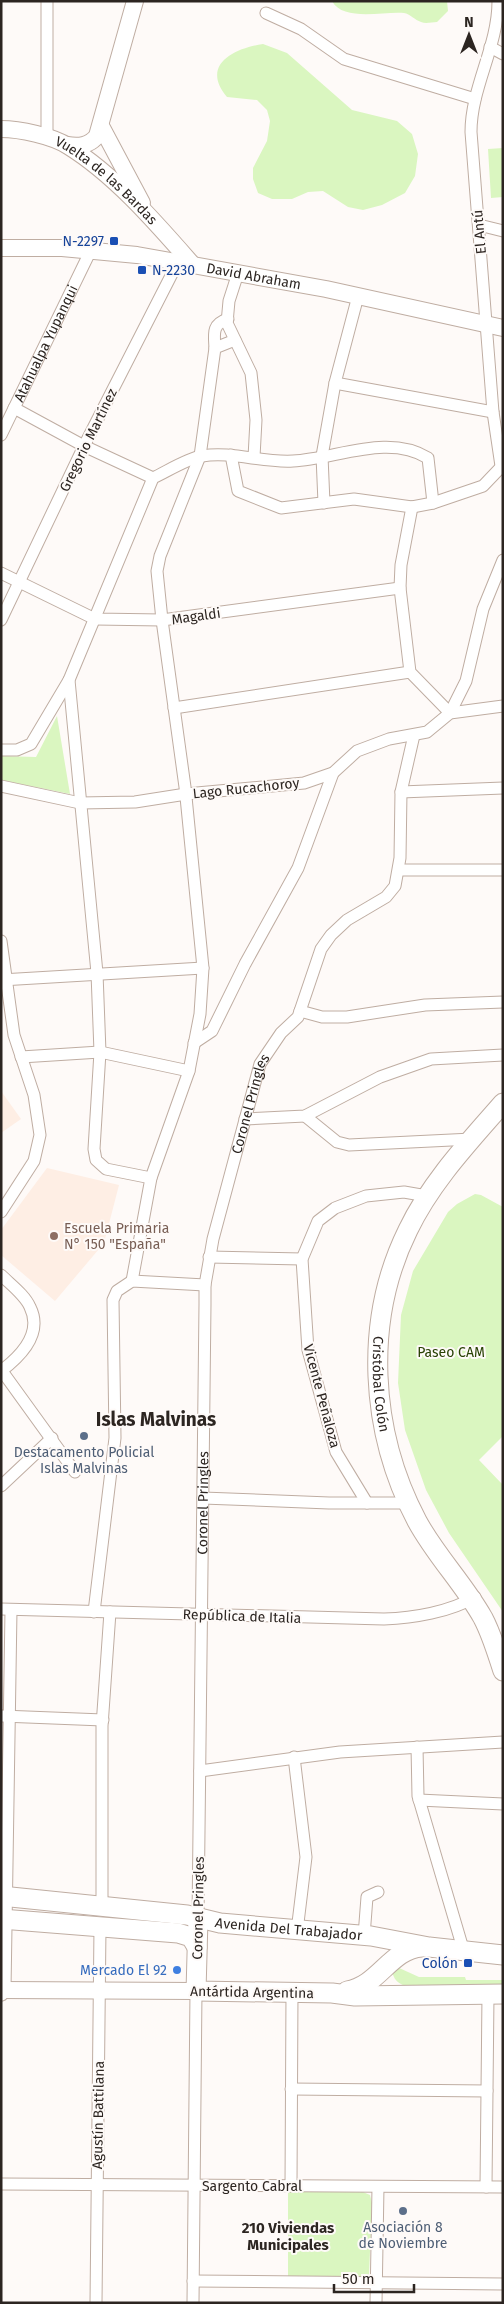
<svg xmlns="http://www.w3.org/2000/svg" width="504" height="2304" viewBox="0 0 504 2304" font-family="'Fira Sans',sans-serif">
<rect width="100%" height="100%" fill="#fefaf8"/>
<path fill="#feeee4" d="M 1,1091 L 21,1119 L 1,1133 Z
M 47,1168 L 119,1185 L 104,1243 L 55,1301 L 1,1255 L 1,1230 Z"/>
<path fill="#daf6c0" d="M 332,1 L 447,1 L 448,11 L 437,22 C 432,22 426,24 421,22 C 415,20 410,14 404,13 C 384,11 343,22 332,1 Z
M 263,44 L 287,53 L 352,110 L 397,121 L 412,134 L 418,154 L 415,176 L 405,193 L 382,205 L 363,210 L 348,207 L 323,191 L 308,192 L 292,199 L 272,199 L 258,193 L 253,179 L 253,168 L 267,141 L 270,121 L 267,110 L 257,100 L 227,97 C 200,65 234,48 263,44 Z
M 503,148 L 503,197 L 491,198 L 488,149 Z
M 57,716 L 70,794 L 1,780 L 1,756 L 36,757 Z
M 475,1194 L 481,1195 L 503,1207 L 503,1436 L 479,1460 L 503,1485 L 503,1612 L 449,1533 L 426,1490 L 405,1430 L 398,1383 L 401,1315 L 413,1271 L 448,1212 L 457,1204 Z
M 397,1967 L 419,1977 L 465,1977 L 466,1980 L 503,1980 L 503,1989 L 414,1988 C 403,1986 394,1983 392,1971 Z
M 288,2192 L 363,2192 L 370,2195 L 372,2203 L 369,2275 L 364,2277 L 288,2277 Z"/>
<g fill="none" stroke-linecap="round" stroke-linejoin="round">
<g stroke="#bfada2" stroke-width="13">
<g id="minor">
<path d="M 47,1 L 47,138"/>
<path d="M 498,1 C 498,47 471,87 471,132 L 493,412 L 501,466"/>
<path d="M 266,13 L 301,29 L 344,59 L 475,99"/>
<path d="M 490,47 L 503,54"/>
<path d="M 479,225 L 503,231"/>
<path d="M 238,273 L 229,301 L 227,323 L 251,373 L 256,420 L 254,457"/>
<path d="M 215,348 C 214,333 212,324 228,319"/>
<path d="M 335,383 L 493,412"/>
<path d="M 14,408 L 84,446 L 153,478"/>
<path id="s1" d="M 1,435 L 91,250"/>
<path d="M 231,455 L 238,491 L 281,508 L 354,499 L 412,507 L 433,503 L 483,486 L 503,465"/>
<path d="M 324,503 L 322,456 L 335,383 L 358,296"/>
<path d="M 412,507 L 401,565 L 400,588 L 410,672 L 450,713"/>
<path d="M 1,573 L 95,619 L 162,620 L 400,588"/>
<path d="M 1,620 L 84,446 L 178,262"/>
<path d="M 174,708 L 410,672"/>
<path d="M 450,713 L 466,681 L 483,609 L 503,560"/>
<path d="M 1,750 L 17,750 L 31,744 L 69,680"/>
<path d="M 1,786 L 80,803 L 135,802 L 186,794 L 304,783 L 333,773 L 357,751 L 389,739 L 427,732 L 450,713 L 503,706"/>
<path d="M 401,792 L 503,788"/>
<path d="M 399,870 L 503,870"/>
<path d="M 1,941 L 14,1035 L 34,1095 L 40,1135 L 34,1161 L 1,1212"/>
<path d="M 1,980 L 203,968"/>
<path d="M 300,1011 L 322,1017 L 347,1017 L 425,1005 L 503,1002"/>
<path d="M 194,1043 L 212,1031 L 245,964 L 298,868 L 333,773"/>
<path d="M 21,1057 L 100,1052 L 189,1071"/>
<path d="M 305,1116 L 337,1142 L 349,1145 L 472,1139"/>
<path d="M 245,1119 L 305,1116 L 380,1077 L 431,1059 L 503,1055"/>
<path d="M 151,1178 L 106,1169 L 96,1160 L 94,1149 L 100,1052 L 97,973 L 69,680 L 153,478 C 166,472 188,458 202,456 C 232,451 263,463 293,461 C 336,459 388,433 428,458 L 433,503"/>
<path d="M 209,1257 L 302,1259"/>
<path d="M 1,1275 C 10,1284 25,1295 30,1307 C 43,1333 21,1356 1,1371"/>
<path d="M 132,1281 L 151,1178 L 189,1071 L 200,1014 L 203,968 L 185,787 L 162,620 L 157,571 L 160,556 L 200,456 L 215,348 L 235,340"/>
<path d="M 2,1371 L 75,1472"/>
<path d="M 1,1486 L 52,1438"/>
<path d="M 203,1498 L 329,1503 L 408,1503"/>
<path d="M 367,1503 L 336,1452 L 308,1350 L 302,1259 L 318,1221 L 335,1208 L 366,1196 L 404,1192 L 427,1196"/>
<path d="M 1,1609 L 384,1619 C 413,1618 450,1612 475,1597"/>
<path d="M 94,1612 L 115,1438 L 113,1300 L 117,1291 L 132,1281 L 205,1285"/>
<path d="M 2,1716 L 103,1720"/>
<path d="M 417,1747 L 418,1796 L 464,1952"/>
<path d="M 294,1757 L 306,1857 L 297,1931"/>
<path d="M 200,1771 L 340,1752 L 503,1742"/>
<path d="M 419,1800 L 503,1804"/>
<path d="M 102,1906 L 102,1726 L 110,1612"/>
<path id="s2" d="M 198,1919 L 205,1304 L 205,1285 L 213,1239 L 260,1064 L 281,1033 L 298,1017 L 321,949 L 331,935 L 347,920 L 386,897 L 395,886 L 400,858 L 401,792 L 414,735"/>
<path d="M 364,1936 L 367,1897 L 378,1892"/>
<path d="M 2,1995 L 5,1990 L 11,1610"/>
<path d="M 291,2089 L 487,2091"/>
<path d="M 1,2184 L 503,2187"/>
<path d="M 291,2186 L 292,1993"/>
<path d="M 486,2187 L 488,1995"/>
<path d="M 193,2281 L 503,2284"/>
<path d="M 96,2303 L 100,1927"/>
<path d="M 193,2303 L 196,1991"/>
<path d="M 376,2303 L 378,2187"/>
</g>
</g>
<g stroke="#bfada2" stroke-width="18">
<g id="secondary">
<path d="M 101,126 L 142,203"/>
<path id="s3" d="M 1,129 C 20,129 52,136 68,146 C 115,175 157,224 193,265"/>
<path d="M 67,145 C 79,147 89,146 97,136 L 135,1"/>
<path id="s4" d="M 1,248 L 62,248 L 137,255 L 326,289 L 503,328"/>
<path d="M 1,1990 L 196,1991"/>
</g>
</g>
<g stroke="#bfada2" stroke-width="21">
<g id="primary">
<path id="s5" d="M 503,1103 C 469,1142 431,1182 408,1230 C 363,1321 370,1432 417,1521 C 436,1556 464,1584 483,1618 C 492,1635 497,1653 503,1671"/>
<path id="s6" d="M 1,1896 L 187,1915 L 220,1923 L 371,1936 L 429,1947 L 503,1955"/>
<path d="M 1,1919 L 178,1933 L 191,1937 L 197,1947"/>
<path d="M 198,1919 L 196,1991 L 332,1993 L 355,1996 L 503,1994"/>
<path d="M 347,1991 C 379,1986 390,1949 422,1947"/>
</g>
</g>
<use href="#minor" stroke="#fff" stroke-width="11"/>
<use href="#secondary" stroke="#fff" stroke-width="16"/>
<use href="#primary" stroke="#fff" stroke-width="19"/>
</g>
<g fill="#1a4fb4" stroke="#fefaf8" stroke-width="2">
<rect x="109" y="236" width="10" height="10" rx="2.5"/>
<rect x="137" y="265" width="10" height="10" rx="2.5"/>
<rect x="463" y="1958" width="10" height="10" rx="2.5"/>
</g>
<circle fill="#8d6e63" stroke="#fefaf8" stroke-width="2" cx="54" cy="1236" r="5"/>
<g fill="#5c6f8a" stroke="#fefaf8" stroke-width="2">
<circle cx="84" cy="1436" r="5"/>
<circle cx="403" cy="2211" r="5"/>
</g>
<circle fill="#3f7fe0" stroke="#fefaf8" stroke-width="2" cx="177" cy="1970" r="5"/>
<g text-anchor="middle" stroke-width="4" stroke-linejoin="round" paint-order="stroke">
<g font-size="14" fill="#2c2521" stroke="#fefaf8">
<text dy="5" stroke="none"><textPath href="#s3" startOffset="121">Vuelta de las Bardas</textPath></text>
<text transform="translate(479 232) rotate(-95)" y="5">El Antú</text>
<text dy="5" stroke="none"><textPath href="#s4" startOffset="255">David Abraham</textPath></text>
<text dy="5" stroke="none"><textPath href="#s1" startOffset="102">Atahualpa Yupanqui</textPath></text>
<text transform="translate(88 440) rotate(-64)" y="5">Gregorio Martínez</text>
<text transform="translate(196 616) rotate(-8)" y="5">Magaldi</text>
<text transform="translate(246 788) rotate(-6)" y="5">Lago Rucachoroy</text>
<text dy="5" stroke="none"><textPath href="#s2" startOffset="821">Coronel Pringles</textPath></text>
<text dy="5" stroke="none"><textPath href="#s5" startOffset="318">Cristóbal Colón</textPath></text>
<text transform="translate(322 1396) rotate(75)" y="5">Vicente Peñaloza</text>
<text dy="5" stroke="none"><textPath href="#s2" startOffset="416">Coronel Pringles</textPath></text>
<text transform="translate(242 1616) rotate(2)" y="5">República de Italia</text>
<text transform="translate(198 1908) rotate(-89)" y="5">Coronel Pringles</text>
<text dy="5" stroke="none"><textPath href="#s6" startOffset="290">Avenida Del Trabajador</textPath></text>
<text transform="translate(252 1992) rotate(1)" y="5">Antártida Argentina</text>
<text transform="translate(98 2115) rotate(-89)" y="5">Agustín Battilana</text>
<text x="252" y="2191">Sargento Cabral</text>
</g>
<g font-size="14" fill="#164399" stroke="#fefaf8" text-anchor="end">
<text x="104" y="246">N-2297</text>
<text x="152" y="275" text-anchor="start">N-2230</text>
<text x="458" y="1968">Colón</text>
</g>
<g font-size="14" fill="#785e54" stroke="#fefaf8" text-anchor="start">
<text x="64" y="1233">Escuela Primaria<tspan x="64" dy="16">N° 150 "España"</tspan></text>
</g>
<g font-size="14" fill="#294204" stroke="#fefaf8">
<text x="451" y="1357">Paseo CAM</text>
</g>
<g font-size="14" fill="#4e5e75" stroke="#fefaf8">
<text x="84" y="1457">Destacamento Policial<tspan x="84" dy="16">Islas Malvinas</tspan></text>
<text x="403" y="2232">Asociación 8<tspan x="403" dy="16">de Noviembre</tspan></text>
</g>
<g font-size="14" fill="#366cbe" stroke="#fefaf8" text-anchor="end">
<text x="167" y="1975">Mercado El 92</text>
</g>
<g font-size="15" font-weight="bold" fill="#2c2521" stroke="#fefaf8">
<text x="288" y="2233">210 Viviendas<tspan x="288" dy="17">Municipales</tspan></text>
</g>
<g font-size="19" font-weight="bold" fill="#2c2521" stroke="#fefaf8">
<text x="156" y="1426">Islas Malvinas</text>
</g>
</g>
<rect width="504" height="2304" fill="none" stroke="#2c2521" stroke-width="5"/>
<g transform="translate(469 35)" stroke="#fefaf8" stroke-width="4" paint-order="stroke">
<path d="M0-4L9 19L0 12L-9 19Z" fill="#2c2521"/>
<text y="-8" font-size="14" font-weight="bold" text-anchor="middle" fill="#2c2521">N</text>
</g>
<path d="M334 2284v8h80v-8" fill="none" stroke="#2c2521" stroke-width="2.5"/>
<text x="342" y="2284" font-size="15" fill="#2c2521" stroke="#fefaf8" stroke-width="4" paint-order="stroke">50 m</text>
</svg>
